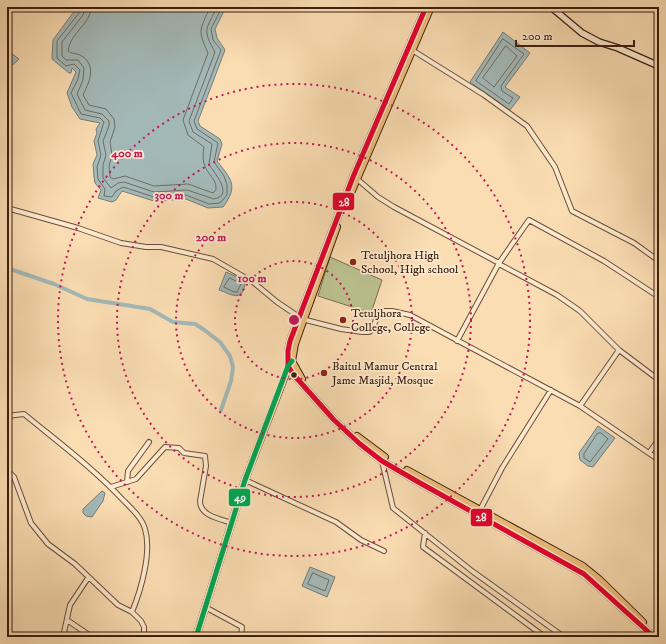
<svg xmlns="http://www.w3.org/2000/svg" width="666" height="644" viewBox="0 0 666 644" font-family="'IM FELL DW Pica',serif">
<rect width="100%" height="100%" fill="#fbddb3"/>
<filter id="stains"><feTurbulence type="fractalNoise" baseFrequency=".005" numOctaves="4"/><feColorMatrix values="0 0 0 0 .2 0 0 0 0 .09 0 0 0 0 .02 0 0 0 .5 -.17"/></filter>
<radialGradient id="worn" r=".72"><stop offset=".6" stop-color="#630" stop-opacity="0"/><stop offset="1" stop-color="#630" stop-opacity=".3"/></radialGradient>
<path fill="#bbc28f" stroke="#7b7050" d="M 330,257 L 382,280 L 371,313 L 318,296 Z"/>
<path fill="#a3b9b8" stroke="#797b75" d="M 74,7 L 226,7 L 215,29 L 217,38 L 225,50 L 198,121 L 200,126 L 220,139 L 222,144 L 217,161 C 231,179 239,186 223,207 L 208,208 L 186,199 L 154,201 L 122,191 L 116,200 L 112,202 L 98,198 L 101,190 L 95,183 L 94,177 L 93,164 L 97,155 L 94,141 L 97,133 L 96,129 L 100,123 L 80,119 L 72,107 L 67,93 L 76,72 L 72,68 L 71,73 L 69,73 L 52,59 L 53,40 L 75,10 Z
M 503,32 L 530,53 L 505,87 L 520,97 L 510,110 L 470,82 Z
M 7,50 L 19,59 L 14,64 L 7,67 Z
M 226,272 L 242,279 L 245,284 C 242,303 231,294 219,290 Z
M 598,426 L 615,438 L 593,467 L 588,466 L 580,460 L 579,453 Z
M 102,491 L 105,493 L 103,501 L 92,517 L 86,516 L 83,513 L 83,509 Z
M 310,567 L 335,577 L 327,597 L 302,586 Z"/>
<g fill="none" stroke-linecap="round" stroke-linejoin="round">
<path stroke="#6f6c64" stroke-width="1" d="M 79,7 L 79,13 L 57,41 L 57,58 L 66,66 L 74,64 L 80,70 L 78,79 L 71,93 L 81,114 L 100,118 L 104,122 L 98,141 L 101,155 L 97,167 L 98,179 L 105,189 L 104,196 L 112,197 L 116,191 L 123,187 L 154,197 L 186,195 L 209,204 L 220,203 L 227,195 L 227,185 L 224,176 L 214,162 L 218,143 L 197,129 L 194,121 L 221,50 L 213,40 L 211,29 L 222,7
M 85,7 L 83,15 L 62,42 L 62,56 L 66,60 L 78,60 L 84,68 L 83,80 L 77,94 L 85,110 L 102,114 L 109,121 L 109,126 L 103,141 L 106,155 L 103,165 L 103,178 L 111,188 L 118,183 L 124,182 L 154,192 L 187,190 L 214,199 C 235,195 213,172 209,164 L 212,144 L 193,132 L 189,121 L 215,52 C 202,29 206,30 217,7
M 91,7 C 91,25 70,32 68,51 C 71,54 76,53 80,55 C 97,64 90,81 83,95 L 89,105 L 106,109 L 114,119 L 115,127 L 110,142 L 112,155 L 109,166 L 110,177 L 113,179 L 125,176 L 154,186 L 188,184 L 213,193 L 216,190 C 217,173 199,175 204,147 L 188,135 L 183,120 L 208,53 C 197,29 200,31 210,7
M 503,39 L 524,54 L 501,86 L 502,91 L 513,98 L 509,104 L 476,81 Z
M 506,46 L 517,56 L 494,87 L 483,78 Z
M 230,278 L 241,284 L 237,292 L 234,292 L 224,287 Z
M 598,433 L 601,433 L 608,439 L 590,462 L 584,458 L 584,454 Z
M 313,573 L 329,580 L 325,591 L 308,584 Z"/>
<path stroke="#a3b9b8" stroke-width="4" d="M 7,268 L 54,284 L 87,299 L 150,309 L 173,322 L 195,324 L 203,329 L 220,342 L 230,356 L 233,367 L 231,381 L 221,410"/>
<g stroke="#6b4e39" stroke-width="6">
<path id="street" d="M 417,7 L 424,12
M 412,50 L 484,95 L 527,126 L 555,167 L 572,211 L 634,243 L 659,261
M 356,178 L 378,197 L 394,207 L 499,263
M 7,208 L 78,228 L 121,243 L 146,247 L 161,247 L 213,259 L 253,282 L 277,302 L 302,319 L 341,329 L 362,332 L 369,332 L 373,329 L 376,319 L 383,311 L 392,311 L 410,315 L 580,406 L 659,460
M 499,264 L 557,295 L 580,311 L 619,350
M 457,341 L 499,263 L 529,220 L 604,261 L 659,297
M 580,406 L 619,350 L 659,380
M 7,416 L 24,414 C 58,442 93,468 123,500 C 131,508 142,518 145,529 C 152,552 141,590 132,612
M 649,453 L 659,439
M 382,461 L 393,508 L 472,571 L 564,637
M 7,470 L 14,477 L 31,523 L 48,544 L 75,564 L 118,605 L 132,612 L 141,621 L 144,627 L 144,637
M 245,480 L 336,522 L 361,540 L 384,551
M 127,482 L 128,471 L 149,442
M 111,487 L 136,479 L 165,447 L 179,448 L 184,453 L 205,456 L 206,466 L 200,501 C 200,516 220,519 232,523
M 480,510 L 502,468 L 551,390
M 425,533 L 423,547 L 545,637
M 205,607 L 242,627 L 241,637
M 67,620 L 92,637
M 63,637 L 70,605 L 88,578"/>
</g>
<g stroke="#3b1f10" stroke-width="8">
<path id="secondary" d="M 551,7 L 582,33 L 599,42 L 618,48 L 659,66
M 196,637 L 245,480 L 289,365"/>
</g>
<g stroke="#3b1f10" stroke-width="8">
<path id="primary" d="M 426,7 L 353,177 L 290,341 L 288,351 L 288,366 L 293,374 L 334,420 L 360,444 L 382,461 L 420,483 L 584,574 L 654,637
M 348,200 L 431,7
M 302,379 L 292,361 L 295,344 L 337,227
M 357,436 L 385,457
M 407,470 L 583,566 L 599,579 L 643,622"/>
</g>
<use href="#street" stroke="#fce9ce" stroke-width="4"/>
<use href="#secondary" stroke="#fce9ce" stroke-width="5.5"/>
<use href="#primary" stroke="#eebe7a" stroke-width="6"/>
<g stroke="#fce9ce" stroke-width="8">
<path id="bus-1" d="M 426,7 L 353,177 L 290,341 L 288,351 L 288,366 L 293,374 L 334,420 L 360,444 L 382,461 L 420,483 L 584,574 L 654,637"/>
</g>
<g stroke="#fce9ce" stroke-width="8">
<path id="bus-2" d="M 196,637 L 245,480 L 288,366 L 292,361"/>
</g>
<use href="#bus-1" stroke="#e4002b" stroke-width="5"/>
<use href="#bus-2" stroke="#00a651" stroke-width="5"/>
</g>
<g fill="none" stroke="#c2185b" stroke-width="2" stroke-dasharray="2 4">
<circle cx="294" cy="320" r="59"/>
<circle cx="294" cy="320" r="118"/>
<circle cx="294" cy="320" r="177"/>
<circle cx="294" cy="320" r="236"/>
</g>
<g fill="#8f2418" stroke="#fce9ce" stroke-width="1.5">
<circle cx="353" cy="262" r="4"/>
<circle cx="343" cy="320" r="4"/>
<circle cx="324" cy="373" r="4"/>
</g>
<circle fill="#3b1f10" stroke="#fce9ce" stroke-width="1.5" cx="294" cy="375" r="3.5"/>
<g text-anchor="middle" stroke-width="3.5" stroke-linejoin="round" paint-order="stroke">
<g font-size="12" fill="#3b1f10" stroke="#fce9ce" text-anchor="start">
<text x="361" y="259">Tetuljhora High<tspan x="361" dy="14">School, High school</tspan></text>
<text x="351" y="317">Tetuljhora<tspan x="351" dy="14">College, College</tspan></text>
<text x="332" y="370">Baitul Mamur Central<tspan x="332" dy="14">Jame Masjid, Mosque</tspan></text>
</g>
</g>
<circle cx="294" cy="320" r="6" fill="#c2185b" stroke="#fce9ce" stroke-width="2"/>
<g font-size="12" text-anchor="middle" font-weight="bold" fill="#c2185b" stroke="#fce9ce" stroke-width="3.5" stroke-linejoin="round" paint-order="stroke">
<text x="127" y="157">400 m</text>
<text x="169" y="199">300 m</text>
<text x="211" y="241">200 m</text>
<text x="252" y="282">100 m</text>
</g>
<g stroke="#fce9ce" stroke-width="1.5">
<rect x="332" y="192" width="23" height="19" rx="4" fill="#e4002b"/>
<rect x="228" y="488" width="23" height="19" rx="4" fill="#00a651"/>
<rect x="470" y="508" width="23" height="19" rx="4" fill="#e4002b"/>
</g>
<g font-size="11" text-anchor="middle" font-weight="bold" fill="#fff">
<text x="344" y="206">28</text>
<text x="240" y="501">49</text>
<text x="481" y="521">28</text>
</g>
<rect width="666" height="644" fill="none" stroke="#fbddb3" stroke-width="24"/>
<rect x="8" y="8" width="650" height="628" fill="none" stroke="#3b1f10" stroke-width="2"/>
<rect x="12" y="12" width="642" height="620" fill="none" stroke="#3b1f10"/>
<path d="M516 40v6h118v-6" fill="none" stroke="#3b1f10" stroke-width="2"/>
<text x="522" y="40" font-size="12" fill="#3b1f10" stroke="#fce9ce" stroke-width="3" paint-order="stroke">200 m</text>
<rect width="100%" height="100%" filter="url(#stains)"/>
<rect width="100%" height="100%" fill="url(#worn)"/>
</svg>
